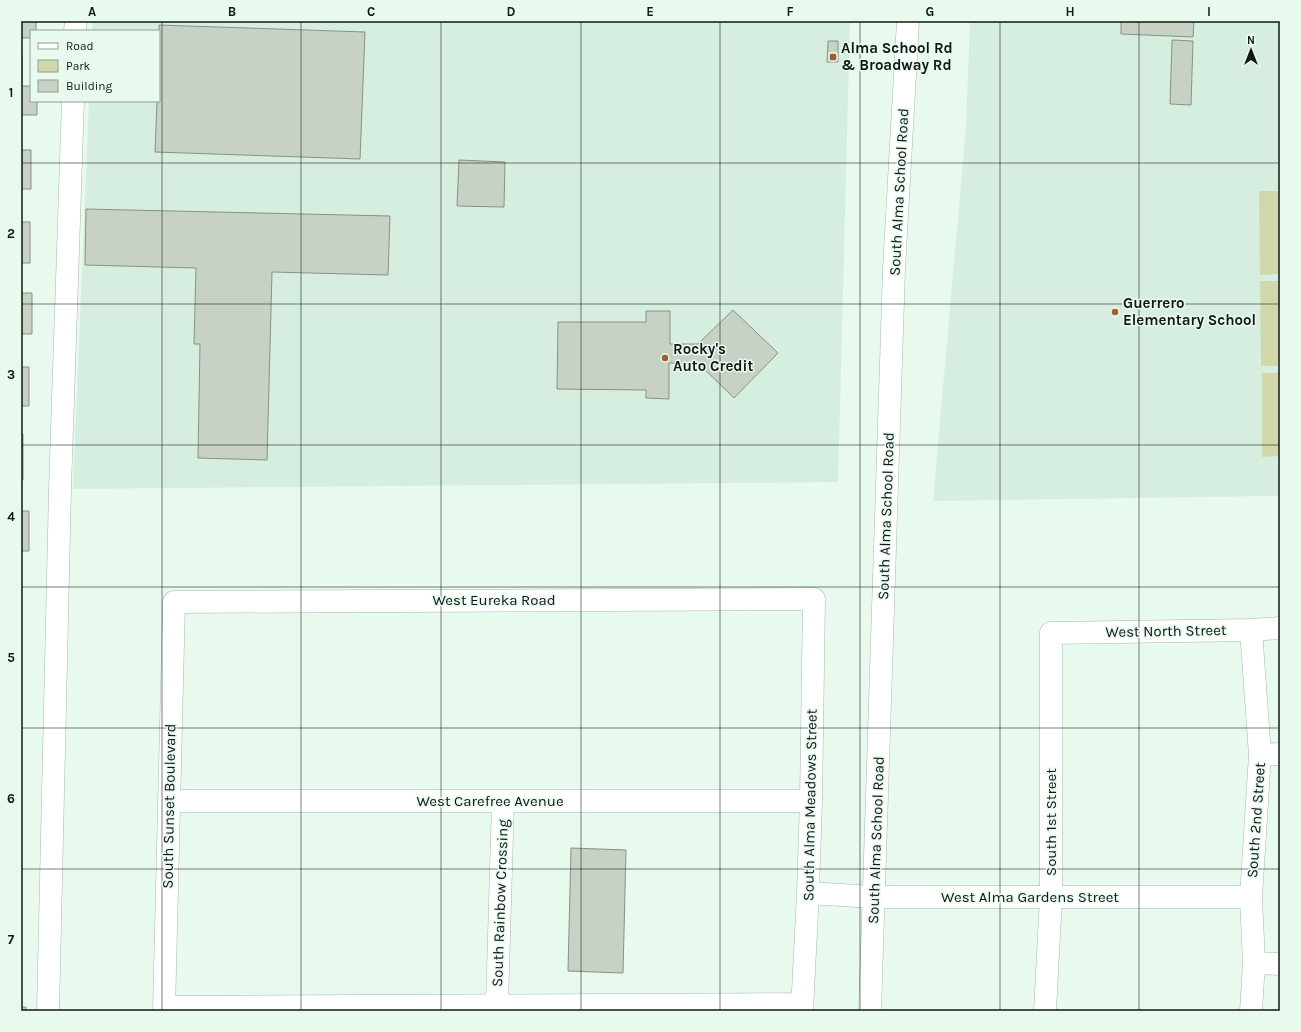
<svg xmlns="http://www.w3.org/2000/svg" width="1301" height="1032" viewBox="0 0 1301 1032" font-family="Karla,sans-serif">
<rect width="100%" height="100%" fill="#e8f9ee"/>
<path fill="#d6eedf" d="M 93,21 L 850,21 L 838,482 L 73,489 L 89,101 L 159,101 L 159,31 L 92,31 Z
M 970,21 L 1280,21 L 1280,496 L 933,501 L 966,128 Z"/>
<path fill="#d0d8ac" d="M 1259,191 L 1280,191 L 1280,274 L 1260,275 Z
M 1260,281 L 1280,281 L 1280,366 L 1261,366 Z
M 1262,373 L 1280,373 L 1280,456 L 1262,457 Z"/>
<path fill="#c8d2c4" stroke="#889284" d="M 21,21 L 36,21 L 36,31 L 31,31 L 31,38 L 21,38 Z
M 1121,21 L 1194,21 L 1193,37 L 1121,34 Z
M 159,25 L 365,32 L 360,159 L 155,152 L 157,101 L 159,101 Z
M 1172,40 L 1193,41 L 1191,105 L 1170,104 Z
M 828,41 L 838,41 L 838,62 L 827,62 Z
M 21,54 L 22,54 L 22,86 L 31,86 L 31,101 L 37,101 L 37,115 L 21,115 Z
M 21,150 L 31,150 L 31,189 L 21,189 Z
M 459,160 L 505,162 L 504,207 L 457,206 Z
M 86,209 L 390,216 L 388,275 L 272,272 L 267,460 L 198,458 L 200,344 L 194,344 L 196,268 L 85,265 Z
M 21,222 L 30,222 L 30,263 L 21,263 Z
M 21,293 L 32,293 L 32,334 L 21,334 Z
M 733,310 L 778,353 L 734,398 L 699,364 L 669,363 L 669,399 L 646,398 L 646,390 L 557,389 L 558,322 L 646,322 L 646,311 L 670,311 L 670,344 L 698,344 Z
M 21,367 L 29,367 L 29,406 L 21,406 Z
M 21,434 L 23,434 L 23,480 L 21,480 Z
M 21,511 L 29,511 L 29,551 L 21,551 Z
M 571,848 L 626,850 L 623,973 L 568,971 Z
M 21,1007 L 26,1007 L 26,1011 L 21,1011 Z"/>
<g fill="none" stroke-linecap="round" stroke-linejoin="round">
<g stroke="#a7b7ad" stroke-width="23">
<path id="minor" d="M 75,31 L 76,21
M 1260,755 L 1280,754
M 169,801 L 811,801
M 808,893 L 874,897 L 1251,897
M 1254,963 L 1280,964
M 497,1005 L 503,801
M 164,1007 L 802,1004
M 48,1011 L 60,489 L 73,101
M 164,1011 L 174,602 L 814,599 L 811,801 L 808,893 L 802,1011
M 1045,1011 L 1051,897 L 1051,633 L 1251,630 L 1280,628
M 1251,1011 L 1254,963 L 1251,897 L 1260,755 L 1251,630"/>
</g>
<g stroke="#a7b7ad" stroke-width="23">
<path id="major" d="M 870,1011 L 894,269 L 908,21"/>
</g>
<use href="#minor" stroke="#fff" stroke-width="22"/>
<use href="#major" stroke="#fff" stroke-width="22"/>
</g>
<path fill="none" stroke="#111714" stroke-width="1" stroke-opacity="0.55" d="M 162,21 L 162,1011M 301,21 L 301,1011M 441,21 L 441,1011M 581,21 L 581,1011M 720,21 L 720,1011M 860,21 L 860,1011M 1000,21 L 1000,1011M 1139,21 L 1139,1011M 21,163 L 1280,163M 21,304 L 1280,304M 21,445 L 1280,445M 21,587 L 1280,587M 21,728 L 1280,728M 21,869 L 1280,869"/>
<g fill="#a15e2c" stroke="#e8f9ee" stroke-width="1.5">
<rect x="829" y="53" width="8" height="8" rx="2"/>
<circle cx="1115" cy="312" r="4"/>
<circle cx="665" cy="358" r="4"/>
</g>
<g text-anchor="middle" stroke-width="3" stroke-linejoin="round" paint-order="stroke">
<g font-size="15" font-weight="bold" fill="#111714" stroke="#e8f9ee" text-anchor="start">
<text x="841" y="53">Alma School Rd<tspan x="841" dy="17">&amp; Broadway Rd</tspan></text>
<text x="1123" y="308">Guerrero<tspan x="1123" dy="17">Elementary School</tspan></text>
<text x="673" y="354">Rocky's<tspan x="673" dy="17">Auto Credit</tspan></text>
</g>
<g font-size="15" fill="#111714" stroke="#e8f9ee">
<text transform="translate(899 192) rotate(-87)" y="5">South Alma School Road</text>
<text transform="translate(886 516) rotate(-88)" y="5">South Alma School Road</text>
<text x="494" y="605">West Eureka Road</text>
<text transform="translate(1166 631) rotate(-1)" y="5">West North Street</text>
<text x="490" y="806">West Carefree Avenue</text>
<text transform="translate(810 805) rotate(-89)" y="5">South Alma Meadows Street</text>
<text transform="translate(169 806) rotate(-89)" y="5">South Sunset Boulevard</text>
<text transform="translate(1256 820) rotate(-86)" y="5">South 2nd Street</text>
<text transform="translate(1051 822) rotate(-90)" y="5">South 1st Street</text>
<text transform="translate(876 840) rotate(-88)" y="5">South Alma School Road</text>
<text x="1030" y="902">West Alma Gardens Street</text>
<text transform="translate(500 903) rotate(-88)" y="5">South Rainbow Crossing</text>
</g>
</g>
<rect width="1301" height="1032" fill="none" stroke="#e8f9ee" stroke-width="44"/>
<rect x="30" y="30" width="130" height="72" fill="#e8f9ee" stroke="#929f97"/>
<rect x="38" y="43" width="20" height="6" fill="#ffffff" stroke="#929f97"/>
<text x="66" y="50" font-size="12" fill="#111714">Road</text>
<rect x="38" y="60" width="20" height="12" fill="#d0d8ac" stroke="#929f97"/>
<text x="66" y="70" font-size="12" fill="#111714">Park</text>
<rect x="38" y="80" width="20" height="12" fill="#c8d2c4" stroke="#929f97"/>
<text x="66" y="90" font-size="12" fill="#111714">Building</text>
<g transform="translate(1251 50)" stroke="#e8f9ee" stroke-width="3" paint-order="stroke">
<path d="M0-3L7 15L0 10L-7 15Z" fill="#111714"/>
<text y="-6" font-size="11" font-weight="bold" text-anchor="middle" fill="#111714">N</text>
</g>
<rect x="22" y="22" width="1257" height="988" fill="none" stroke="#111714" stroke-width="1.5"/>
<g font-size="13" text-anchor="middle" font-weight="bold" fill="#111714">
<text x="92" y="16">A</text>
<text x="232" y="16">B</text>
<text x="371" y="16">C</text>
<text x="511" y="16">D</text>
<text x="650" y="16">E</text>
<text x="790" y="16">F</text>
<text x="930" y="16">G</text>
<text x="1070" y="16">H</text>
<text x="1209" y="16">I</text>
<text x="11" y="97">1</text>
<text x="11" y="238">2</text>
<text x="11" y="379">3</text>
<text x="11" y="521">4</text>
<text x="11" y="662">5</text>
<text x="11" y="803">6</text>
<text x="11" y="944">7</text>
</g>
</svg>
